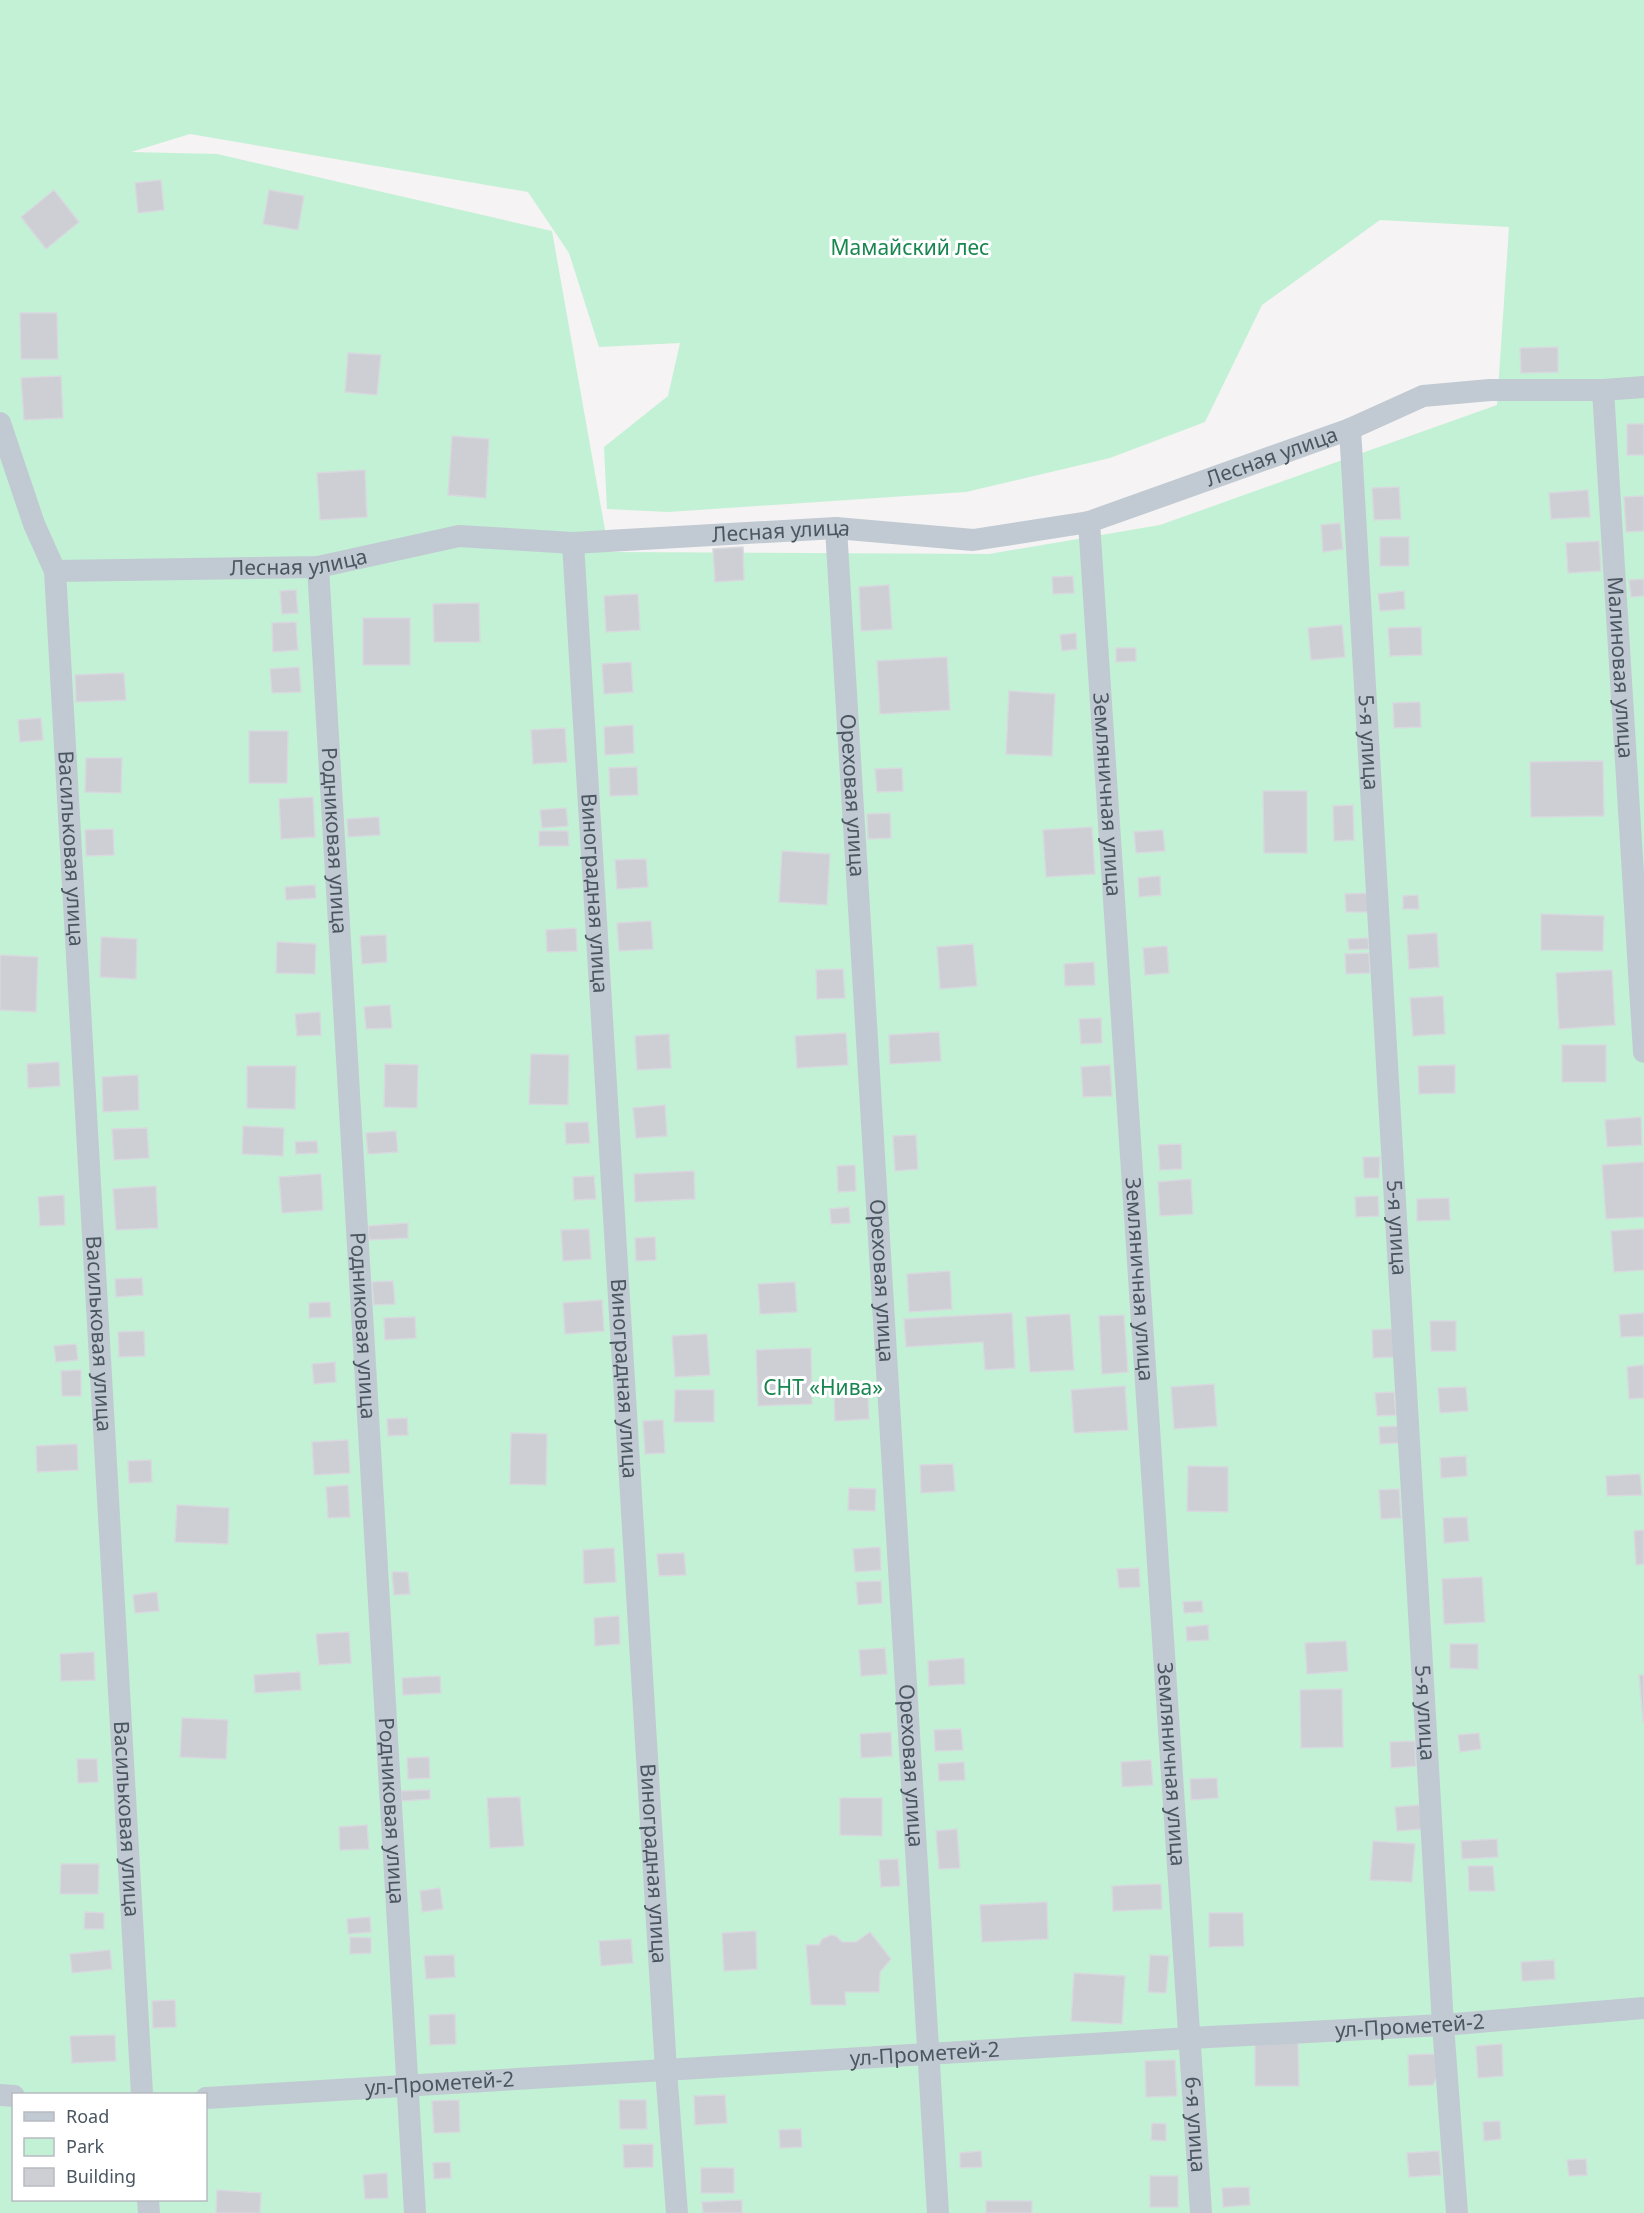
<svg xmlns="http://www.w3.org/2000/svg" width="1644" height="2213" viewBox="0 0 1644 2213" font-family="'Noto Sans',sans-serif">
<rect width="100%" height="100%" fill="#f5f3f3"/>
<path fill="#c3f1d5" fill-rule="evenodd" d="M 0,0 L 1644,0 L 1644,2213 L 0,2213 ZM 190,134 L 528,192 L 569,253 L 599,347 L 680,343 L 668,396 L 604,447 L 607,509 L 668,512 L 966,492 L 1110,458 L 1205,422 L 1262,305 L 1380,220 L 1509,227 L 1497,405 L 1160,525 L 989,554 L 609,552 L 552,231 L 217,154 L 131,152 ZM 14,2094 L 206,2094 L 206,2200 L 14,2200 Z"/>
<path fill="#cdcfd5" stroke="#d7d9de" stroke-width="1.5" d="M 161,180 L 164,210 L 138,213 L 135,183 Z
M 54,190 L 79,222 L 46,249 L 21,217 Z
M 269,190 L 304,196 L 298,230 L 263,224 Z
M 20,313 L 57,313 L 58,359 L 21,359 Z
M 1558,347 L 1558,372 L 1521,373 L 1520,348 Z
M 348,353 L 381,355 L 377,395 L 345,392 Z
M 61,376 L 63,418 L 24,420 L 21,378 Z
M 1627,424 L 1644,424 L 1644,455 L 1627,455 Z
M 452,436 L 489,439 L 486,498 L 448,495 Z
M 365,470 L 367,517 L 320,520 L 317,473 Z
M 1399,487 L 1401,519 L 1374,520 L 1372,488 Z
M 1588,490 L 1590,517 L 1551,519 L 1549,493 Z
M 1644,496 L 1644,531 L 1626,532 L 1624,497 Z
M 1340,523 L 1343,549 L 1323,552 L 1321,525 Z
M 1380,537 L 1409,537 L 1409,566 L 1380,566 Z
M 1599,541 L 1601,571 L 1568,573 L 1566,543 Z
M 743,547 L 744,580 L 715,582 L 713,549 Z
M 1073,576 L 1074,593 L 1053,594 L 1052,577 Z
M 1644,579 L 1644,596 L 1631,597 L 1629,580 Z
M 889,585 L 892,629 L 861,631 L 859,587 Z
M 296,590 L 298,613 L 282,614 L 280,591 Z
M 1404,591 L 1405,609 L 1380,611 L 1378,594 Z
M 638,594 L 640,630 L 606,632 L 604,596 Z
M 479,603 L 480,642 L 434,642 L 433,604 Z
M 363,618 L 410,618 L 410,665 L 363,665 Z
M 296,622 L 298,650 L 273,652 L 272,623 Z
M 1342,625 L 1345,657 L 1311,660 L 1308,628 Z
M 1421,627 L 1422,655 L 1390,656 L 1388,628 Z
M 1076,633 L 1077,649 L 1062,651 L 1060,635 Z
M 1116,648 L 1136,648 L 1136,661 L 1116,662 Z
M 947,657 L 950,710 L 880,714 L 877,661 Z
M 631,662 L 633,692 L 604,694 L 602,664 Z
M 299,667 L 301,692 L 272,693 L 270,669 Z
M 124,673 L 126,700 L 76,702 L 75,675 Z
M 1009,691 L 1055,694 L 1052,756 L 1006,754 Z
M 1420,702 L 1421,727 L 1394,728 L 1393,703 Z
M 41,718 L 43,740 L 20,742 L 18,720 Z
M 633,725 L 634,753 L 605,755 L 604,727 Z
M 565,728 L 567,762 L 533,764 L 531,730 Z
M 249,731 L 288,731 L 287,783 L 249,783 Z
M 86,758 L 122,758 L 121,793 L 85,792 Z
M 1603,761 L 1604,816 L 1531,817 L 1530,762 Z
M 637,767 L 638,795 L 610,796 L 609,768 Z
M 902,768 L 903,791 L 877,792 L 875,769 Z
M 1263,791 L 1307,791 L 1307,853 L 1264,853 Z
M 313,797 L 315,837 L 281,839 L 279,799 Z
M 1353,805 L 1354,840 L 1334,841 L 1333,806 Z
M 566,808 L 568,826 L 542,828 L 540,810 Z
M 890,813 L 891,838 L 868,839 L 867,814 Z
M 379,817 L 380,835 L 348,837 L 347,819 Z
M 1092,827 L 1095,874 L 1046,877 L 1043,830 Z
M 113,829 L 114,855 L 86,856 L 85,830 Z
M 1163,830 L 1165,851 L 1136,853 L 1134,832 Z
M 539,831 L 568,831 L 569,846 L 539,846 Z
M 782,851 L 830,854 L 827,905 L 779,902 Z
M 646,859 L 648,887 L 617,889 L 615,860 Z
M 1160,876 L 1161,895 L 1139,897 L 1138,878 Z
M 315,885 L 316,898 L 286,900 L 285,887 Z
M 1368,893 L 1368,912 L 1346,912 L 1345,894 Z
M 1418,895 L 1419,909 L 1403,909 L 1403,896 Z
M 1541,914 L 1604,916 L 1603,951 L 1541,950 Z
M 651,921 L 653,949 L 619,951 L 617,923 Z
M 576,928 L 577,951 L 547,952 L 546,930 Z
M 1437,933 L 1439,967 L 1409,969 L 1407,935 Z
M 386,935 L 387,962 L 362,964 L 360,936 Z
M 101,937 L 137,939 L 136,979 L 100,977 Z
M 1368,938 L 1369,949 L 1349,950 L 1348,939 Z
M 277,942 L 316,944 L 315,974 L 276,973 Z
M 973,944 L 977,986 L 940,989 L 937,947 Z
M 1167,946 L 1169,973 L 1145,975 L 1143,948 Z
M 1369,953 L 1370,973 L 1346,974 L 1345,954 Z
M 0,955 L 38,957 L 36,1012 L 0,1010 Z
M 1094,962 L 1095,985 L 1065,986 L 1064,964 Z
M 843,969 L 845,998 L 817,999 L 816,970 Z
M 1612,970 L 1615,1025 L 1559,1029 L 1556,973 Z
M 1443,996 L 1445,1034 L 1413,1036 L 1410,998 Z
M 390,1005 L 392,1028 L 366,1029 L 364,1007 Z
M 320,1012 L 321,1035 L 297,1036 L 295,1014 Z
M 1101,1018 L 1102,1043 L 1081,1044 L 1079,1019 Z
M 939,1032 L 941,1061 L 890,1064 L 889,1035 Z
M 846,1033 L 848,1065 L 797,1068 L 795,1036 Z
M 669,1034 L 671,1068 L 637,1070 L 635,1036 Z
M 1562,1045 L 1606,1045 L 1606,1082 L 1562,1082 Z
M 531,1054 L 569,1055 L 568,1105 L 529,1104 Z
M 59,1062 L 60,1086 L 28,1088 L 27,1064 Z
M 385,1064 L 418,1065 L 417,1108 L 384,1107 Z
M 1110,1065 L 1112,1096 L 1083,1097 L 1081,1067 Z
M 1455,1065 L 1455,1093 L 1419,1094 L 1418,1066 Z
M 247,1066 L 296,1066 L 295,1109 L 247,1108 Z
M 138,1075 L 139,1110 L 103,1112 L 102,1077 Z
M 665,1105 L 667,1136 L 636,1138 L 633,1108 Z
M 1641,1117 L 1642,1145 L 1607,1147 L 1605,1120 Z
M 588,1122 L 590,1143 L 566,1144 L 565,1123 Z
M 243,1126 L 284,1128 L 283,1156 L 242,1154 Z
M 147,1128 L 149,1158 L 114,1160 L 112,1129 Z
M 396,1131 L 398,1152 L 368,1154 L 366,1133 Z
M 916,1135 L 918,1169 L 895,1171 L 893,1136 Z
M 317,1141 L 318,1153 L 296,1154 L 295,1142 Z
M 1181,1144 L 1182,1169 L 1160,1170 L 1158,1145 Z
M 1363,1157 L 1380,1157 L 1379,1178 L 1364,1178 Z
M 1644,1162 L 1644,1217 L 1606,1219 L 1602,1165 Z
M 855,1165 L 856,1191 L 838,1192 L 837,1166 Z
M 694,1171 L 695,1199 L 635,1202 L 634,1174 Z
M 321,1174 L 323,1210 L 282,1213 L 279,1177 Z
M 594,1176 L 596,1199 L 574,1200 L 573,1177 Z
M 1191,1179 L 1193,1214 L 1160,1216 L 1158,1182 Z
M 156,1186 L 158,1228 L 116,1230 L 113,1189 Z
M 64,1195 L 65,1225 L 40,1226 L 38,1197 Z
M 1378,1196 L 1379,1216 L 1356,1217 L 1355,1197 Z
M 1449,1198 L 1450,1220 L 1417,1221 L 1417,1199 Z
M 849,1207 L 850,1223 L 831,1224 L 830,1209 Z
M 408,1223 L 408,1238 L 369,1240 L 368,1226 Z
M 589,1229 L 591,1259 L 563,1261 L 561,1230 Z
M 1644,1229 L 1644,1270 L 1614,1272 L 1611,1231 Z
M 655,1237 L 656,1260 L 636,1261 L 635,1238 Z
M 950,1271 L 952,1309 L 909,1312 L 907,1274 Z
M 142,1278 L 143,1295 L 116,1297 L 115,1279 Z
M 393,1281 L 395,1304 L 374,1305 L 372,1282 Z
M 795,1282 L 797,1312 L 760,1314 L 758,1284 Z
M 602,1300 L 604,1331 L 565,1334 L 563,1303 Z
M 330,1302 L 331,1317 L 309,1318 L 309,1303 Z
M 1012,1313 L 1015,1368 L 985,1370 L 983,1342 L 906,1347 L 904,1319 Z
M 1644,1313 L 1644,1336 L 1621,1337 L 1619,1315 Z
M 1070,1314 L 1074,1370 L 1030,1372 L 1026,1317 Z
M 1124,1315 L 1128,1372 L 1102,1374 L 1099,1316 Z
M 415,1317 L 416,1338 L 385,1340 L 384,1318 Z
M 1430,1321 L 1456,1321 L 1456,1351 L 1431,1351 Z
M 1393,1329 L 1394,1357 L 1373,1358 L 1372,1330 Z
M 144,1331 L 145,1356 L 119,1357 L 118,1332 Z
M 707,1334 L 710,1375 L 675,1377 L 672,1336 Z
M 76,1344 L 78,1360 L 56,1362 L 54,1346 Z
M 811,1348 L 812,1404 L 758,1406 L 756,1350 Z
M 335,1362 L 336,1382 L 314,1384 L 312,1364 Z
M 1644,1365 L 1644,1398 L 1629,1399 L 1627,1367 Z
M 81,1370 L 81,1396 L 62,1396 L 61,1371 Z
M 1214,1384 L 1217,1426 L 1174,1429 L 1171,1387 Z
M 1125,1386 L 1128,1430 L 1074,1433 L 1071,1390 Z
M 1466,1387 L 1468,1411 L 1440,1413 L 1438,1388 Z
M 675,1390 L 714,1390 L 714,1422 L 674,1422 Z
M 1394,1392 L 1396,1415 L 1377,1416 L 1375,1393 Z
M 868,1393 L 869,1419 L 835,1421 L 834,1395 Z
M 407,1418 L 408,1435 L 388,1436 L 387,1419 Z
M 663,1420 L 665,1453 L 645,1454 L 643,1421 Z
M 1399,1426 L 1400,1443 L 1380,1444 L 1379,1427 Z
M 511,1433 L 547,1434 L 546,1485 L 510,1484 Z
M 348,1440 L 350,1473 L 314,1475 L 312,1442 Z
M 77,1444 L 78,1470 L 37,1472 L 36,1446 Z
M 1466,1456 L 1467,1476 L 1441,1478 L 1440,1458 Z
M 151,1460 L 152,1482 L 129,1483 L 128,1461 Z
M 953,1464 L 955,1491 L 921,1493 L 920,1465 Z
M 1188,1466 L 1228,1467 L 1228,1512 L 1187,1511 Z
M 1640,1474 L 1642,1495 L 1607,1496 L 1606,1476 Z
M 348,1485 L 350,1517 L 328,1518 L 326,1487 Z
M 849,1488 L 876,1489 L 875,1511 L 848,1510 Z
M 1399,1489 L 1401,1518 L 1381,1519 L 1379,1490 Z
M 177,1505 L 229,1508 L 228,1544 L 175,1542 Z
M 1467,1517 L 1469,1541 L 1444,1543 L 1443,1518 Z
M 1644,1530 L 1644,1564 L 1636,1565 L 1634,1531 Z
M 880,1547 L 881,1570 L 855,1572 L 853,1549 Z
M 614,1548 L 616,1582 L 584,1584 L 583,1550 Z
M 684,1553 L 686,1575 L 659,1576 L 657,1554 Z
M 1139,1568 L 1140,1587 L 1119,1588 L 1117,1569 Z
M 392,1572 L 408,1572 L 410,1594 L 394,1595 Z
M 1482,1577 L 1485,1622 L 1444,1624 L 1442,1579 Z
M 881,1581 L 882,1603 L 858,1605 L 856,1582 Z
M 157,1592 L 159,1611 L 135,1613 L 133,1595 Z
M 1202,1601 L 1203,1612 L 1184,1613 L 1183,1602 Z
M 619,1616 L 620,1644 L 595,1646 L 594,1618 Z
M 1208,1625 L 1209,1640 L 1187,1641 L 1186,1627 Z
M 349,1632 L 351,1663 L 319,1665 L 316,1634 Z
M 1346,1641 L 1348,1671 L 1307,1674 L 1305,1643 Z
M 1450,1644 L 1478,1644 L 1478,1669 L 1450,1668 Z
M 885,1648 L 887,1674 L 861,1676 L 859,1650 Z
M 94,1652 L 95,1680 L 61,1681 L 60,1654 Z
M 964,1658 L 965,1684 L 929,1686 L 928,1661 Z
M 300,1672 L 301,1690 L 255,1693 L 254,1675 Z
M 1639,1675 L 1644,1675 L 1644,1721 L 1643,1722 Z
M 440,1676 L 441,1693 L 403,1695 L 402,1678 Z
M 1342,1689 L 1343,1747 L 1301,1748 L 1300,1690 Z
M 182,1718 L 228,1720 L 226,1759 L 180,1757 Z
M 961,1729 L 963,1750 L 935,1751 L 934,1730 Z
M 891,1732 L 892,1756 L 861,1758 L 860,1734 Z
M 1479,1733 L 1481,1749 L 1460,1752 L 1458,1735 Z
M 1415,1741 L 1416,1766 L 1391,1768 L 1390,1742 Z
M 429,1757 L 430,1778 L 408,1779 L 407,1758 Z
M 77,1759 L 97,1759 L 98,1782 L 78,1783 Z
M 1151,1760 L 1153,1785 L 1122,1787 L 1121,1762 Z
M 964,1762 L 965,1780 L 939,1781 L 938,1764 Z
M 1217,1778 L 1218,1798 L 1191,1800 L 1190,1779 Z
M 430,1790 L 430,1799 L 402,1801 L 401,1791 Z
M 520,1797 L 524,1846 L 490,1848 L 487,1798 Z
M 840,1798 L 882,1798 L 882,1836 L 840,1835 Z
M 1420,1805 L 1422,1829 L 1397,1831 L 1395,1807 Z
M 367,1825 L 369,1849 L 340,1850 L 339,1827 Z
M 957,1829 L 960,1868 L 939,1869 L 936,1831 Z
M 1497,1839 L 1498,1857 L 1462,1859 L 1461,1841 Z
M 1373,1841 L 1415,1844 L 1412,1882 L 1370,1880 Z
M 898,1859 L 900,1886 L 881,1887 L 879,1860 Z
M 61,1864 L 99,1864 L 98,1894 L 60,1894 Z
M 1468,1866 L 1493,1866 L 1495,1891 L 1469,1891 Z
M 1161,1884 L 1162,1909 L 1113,1911 L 1112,1886 Z
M 440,1888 L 443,1909 L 422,1912 L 420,1891 Z
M 1047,1902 L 1048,1939 L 982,1942 L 980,1905 Z
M 85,1912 L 104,1913 L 104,1929 L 84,1929 Z
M 1209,1913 L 1243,1913 L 1244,1946 L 1209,1947 Z
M 370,1917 L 371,1932 L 348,1934 L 347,1919 Z
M 756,1931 L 757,1969 L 724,1971 L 722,1933 Z
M 870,1932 L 891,1959 L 880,1972 L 879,1992 L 845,1992 L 846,2005 L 811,2005 L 806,1945 L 819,1945 L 822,1939 L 831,1935 L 836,1936 L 842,1942 L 856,1942 Z
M 350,1937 L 371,1938 L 371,1953 L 350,1954 Z
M 631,1939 L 633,1963 L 601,1966 L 599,1941 Z
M 110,1950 L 112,1969 L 72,1973 L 70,1954 Z
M 454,1955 L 455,1977 L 426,1979 L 424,1956 Z
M 1150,1955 L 1169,1956 L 1166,1993 L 1148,1992 Z
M 1554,1960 L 1555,1979 L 1522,1981 L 1521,1962 Z
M 1074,1973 L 1125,1976 L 1122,2024 L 1071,2021 Z
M 175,2000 L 176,2027 L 153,2028 L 152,2001 Z
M 455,2014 L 456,2044 L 430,2045 L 429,2015 Z
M 115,2035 L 116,2061 L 72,2063 L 70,2036 Z
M 1255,2042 L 1298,2042 L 1299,2086 L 1255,2086 Z
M 1502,2044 L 1503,2076 L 1478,2078 L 1476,2046 Z
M 1431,2054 L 1447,2057 L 1433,2085 L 1409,2086 L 1408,2055 Z
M 1175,2060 L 1177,2096 L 1146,2097 L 1145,2061 Z
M 725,2095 L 727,2123 L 695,2125 L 694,2096 Z
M 459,2100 L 460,2132 L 434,2133 L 432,2101 Z
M 619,2100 L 646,2100 L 647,2129 L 620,2129 Z
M 1500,2121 L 1501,2139 L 1484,2141 L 1483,2122 Z
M 1152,2123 L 1166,2124 L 1166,2141 L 1151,2140 Z
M 801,2129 L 802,2147 L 780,2148 L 779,2130 Z
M 653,2144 L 653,2167 L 624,2168 L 623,2145 Z
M 981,2151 L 982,2167 L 960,2168 L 960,2153 Z
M 1439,2151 L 1441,2175 L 1409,2177 L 1407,2153 Z
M 1586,2159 L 1587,2175 L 1569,2176 L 1567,2160 Z
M 450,2162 L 451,2178 L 434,2179 L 433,2163 Z
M 701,2168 L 734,2168 L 734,2193 L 701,2193 Z
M 387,2173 L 388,2198 L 365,2199 L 363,2175 Z
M 1150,2176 L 1178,2176 L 1178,2207 L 1150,2207 Z
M 1249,2187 L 1250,2205 L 1223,2207 L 1222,2188 Z
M 217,2190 L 261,2193 L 260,2213 L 216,2213 Z
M 742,2200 L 742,2213 L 703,2213 L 702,2202 Z
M 986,2201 L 1032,2201 L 1032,2213 L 986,2213 Z"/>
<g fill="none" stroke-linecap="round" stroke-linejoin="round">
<g stroke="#c1cad2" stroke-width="22">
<path id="s1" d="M 1603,390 L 1644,1052"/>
<path id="s2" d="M 0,423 L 34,524 L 55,571 L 318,567 L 459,536 L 573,543 L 836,528 L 973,540 L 1089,522 L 1350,429 L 1423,396 L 1490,390 L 1603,390 L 1644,387"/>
<path id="s3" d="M 1350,429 L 1443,2025 L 1457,2213"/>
<path id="s4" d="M 1089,522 L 1201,2213"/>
<path id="s5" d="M 836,528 L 938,2213"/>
<path id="s6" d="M 573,543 L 666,2070 L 677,2213"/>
<path id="s7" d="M 318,567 L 415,2213"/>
<path id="s8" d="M 55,571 L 142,2094"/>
<path d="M 0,2095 L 14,2096"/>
<path id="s9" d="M 206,2098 L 1190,2038 L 1443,2025 L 1644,2008"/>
<path d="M 148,2200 L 149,2213"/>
</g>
</g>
<g text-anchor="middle" stroke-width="6" stroke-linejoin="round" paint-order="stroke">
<g font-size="21" fill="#17864f" stroke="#fff">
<text x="910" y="255">Мамайский лес</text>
<text x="823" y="1395">СНТ «Нива»</text>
</g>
<g font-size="21" fill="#4a5661" stroke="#fff">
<text dy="7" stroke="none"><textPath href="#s2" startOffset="1392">Лесная улица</textPath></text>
<text dy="7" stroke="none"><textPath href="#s2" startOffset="888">Лесная улица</textPath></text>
<text dy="7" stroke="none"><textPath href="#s2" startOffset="402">Лесная улица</textPath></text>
<text dy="7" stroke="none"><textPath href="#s1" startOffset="278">Малиновая улица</textPath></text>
<text dy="7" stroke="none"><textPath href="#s3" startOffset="314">5-я улица</textPath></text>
<text dy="7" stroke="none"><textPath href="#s4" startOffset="273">Земляничная улица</textPath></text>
<text dy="7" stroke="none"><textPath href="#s5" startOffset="268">Ореховая улица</textPath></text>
<text dy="7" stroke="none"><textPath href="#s7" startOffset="274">Родниковая улица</textPath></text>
<text dy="7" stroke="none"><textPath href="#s8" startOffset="278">Васильковая улица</textPath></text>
<text dy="7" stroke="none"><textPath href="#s6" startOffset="351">Виноградная улица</textPath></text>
<text dy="7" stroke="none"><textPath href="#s3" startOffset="800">5-я улица</textPath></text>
<text dy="7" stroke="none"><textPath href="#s4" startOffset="759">Земляничная улица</textPath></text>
<text dy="7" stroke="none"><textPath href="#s5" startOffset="754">Ореховая улица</textPath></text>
<text dy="7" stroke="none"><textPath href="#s7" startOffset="760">Родниковая улица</textPath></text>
<text dy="7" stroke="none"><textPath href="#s8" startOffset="764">Васильковая улица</textPath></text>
<text dy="7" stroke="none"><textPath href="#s6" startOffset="837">Виноградная улица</textPath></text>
<text dy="7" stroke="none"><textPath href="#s3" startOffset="1286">5-я улица</textPath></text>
<text dy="7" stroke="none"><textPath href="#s4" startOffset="1245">Земляничная улица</textPath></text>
<text dy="7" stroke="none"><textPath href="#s5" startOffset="1240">Ореховая улица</textPath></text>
<text dy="7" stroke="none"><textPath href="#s7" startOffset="1246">Родниковая улица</textPath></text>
<text dy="7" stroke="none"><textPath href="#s8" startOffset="1250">Васильковая улица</textPath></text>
<text dy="7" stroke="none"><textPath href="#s6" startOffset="1323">Виноградная улица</textPath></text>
<text dy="7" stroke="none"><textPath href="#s9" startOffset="1206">ул-Прометей-2</textPath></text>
<text dy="7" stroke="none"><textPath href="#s9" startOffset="720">ул-Прометей-2</textPath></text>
<text dy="7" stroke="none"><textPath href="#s9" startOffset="234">ул-Прометей-2</textPath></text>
<text dy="7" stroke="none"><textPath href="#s4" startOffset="1606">6-я улица</textPath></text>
</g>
</g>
<rect x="12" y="2093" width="195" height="108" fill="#ffffff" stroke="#b7bbc0" stroke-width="1.5"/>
<rect x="24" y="2112" width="30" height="9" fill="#c1cad2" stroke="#b7bbc0" stroke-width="1.5"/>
<text x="66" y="2123" font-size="18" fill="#4a5661">Road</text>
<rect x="24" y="2138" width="30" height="18" fill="#c3f1d5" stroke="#b7bbc0" stroke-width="1.5"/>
<text x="66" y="2153" font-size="18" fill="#4a5661">Park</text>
<rect x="24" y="2168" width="30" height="18" fill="#cdcfd5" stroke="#b7bbc0" stroke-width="1.5"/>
<text x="66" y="2183" font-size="18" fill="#4a5661">Building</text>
</svg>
